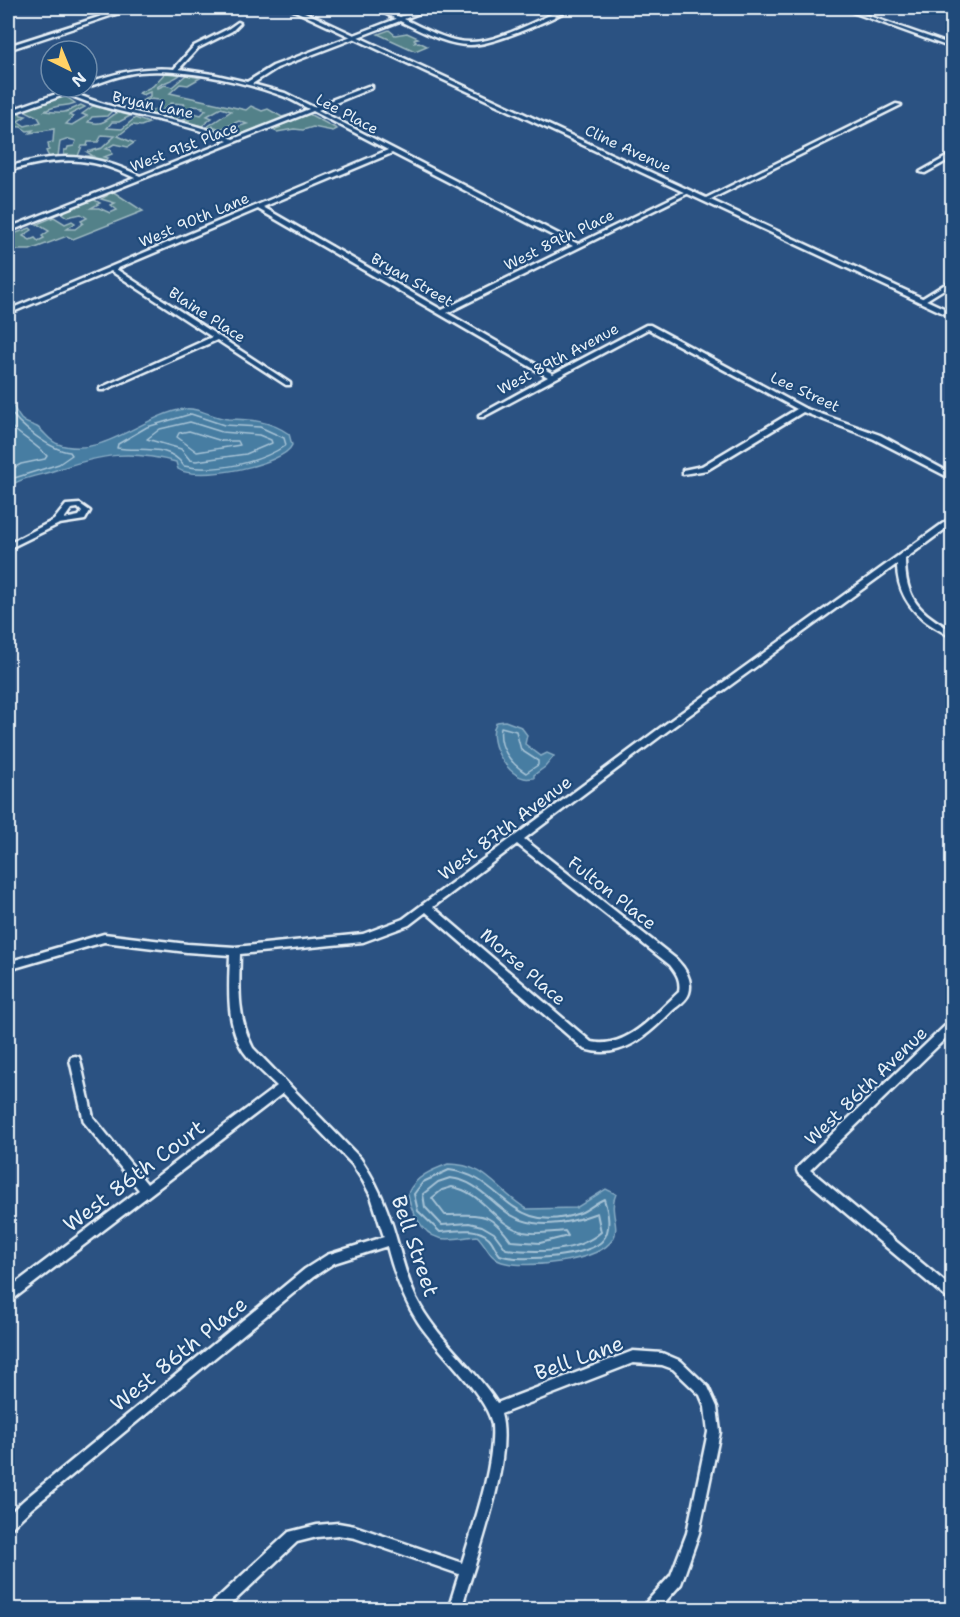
<svg xmlns="http://www.w3.org/2000/svg" width="960" height="1617" viewBox="0 0 960 1617" font-family="'Shantell Sans',sans-serif">
<rect width="100%" height="100%" fill="#2b5282"/>
<filter id="ink" filterUnits="userSpaceOnUse"><feTurbulence type="fractalNoise" baseFrequency=".0167" numOctaves="2"/><feDisplacementMap in="SourceGraphic" scale="12" xChannelSelector="R" yChannelSelector="G"/><feConvolveMatrix kernelMatrix="1 2 1 2 8 2 1 2 1" color-interpolation-filters="sRGB"/></filter>
<g filter="url(#ink)">
<path fill="#538189" stroke="#9eb9c0" stroke-width="1.5" d="M 389,30 L 395,35 L 407,33 L 418,38 L 414,39 L 416,41 L 413,43 L 419,42 L 427,46 L 415,51 L 378,34 Z
M 166,72 L 181,74 C 173,81 165,81 157,87 L 158,88 L 165,85 L 172,87 L 186,75 L 200,78 L 188,85 L 180,84 L 170,93 L 246,110 L 251,106 L 262,111 L 268,109 L 282,117 L 303,111 L 236,137 L 224,131 L 247,124 L 239,121 L 221,129 L 212,126 L 220,130 L 207,127 L 231,111 L 221,108 L 207,116 L 212,118 L 202,126 L 180,121 L 190,121 L 183,119 L 194,113 L 201,115 L 206,110 L 202,109 L 203,107 L 192,106 L 175,120 L 160,117 L 166,112 L 179,111 L 185,104 L 171,103 L 156,116 L 148,114 L 161,105 L 160,100 L 149,99 L 141,104 L 147,107 L 142,113 L 123,108 L 133,102 L 139,103 L 150,96 L 150,92 L 143,95 L 139,93 L 153,86 Z
M 65,96 L 75,103 C 63,108 59,103 45,111 C 63,113 64,114 81,105 L 85,107 L 69,115 L 73,117 L 66,124 L 72,125 L 87,116 L 82,114 L 93,106 L 112,111 L 107,116 L 92,117 L 88,122 C 105,126 106,119 118,112 L 132,115 L 119,122 L 112,122 L 107,128 L 122,129 L 135,118 L 149,123 L 141,126 L 132,125 L 118,136 L 134,143 L 128,147 L 114,144 L 106,149 L 111,150 L 112,154 L 104,157 L 108,158 L 105,160 L 85,156 L 93,156 L 87,152 L 102,148 L 115,136 L 102,135 L 98,142 L 88,142 L 87,146 L 82,146 L 78,156 L 64,156 L 64,150 L 67,150 L 68,147 L 74,146 L 76,141 L 69,139 L 60,142 L 58,156 L 49,157 L 46,151 L 49,150 L 48,143 L 53,142 L 54,129 L 30,133 L 33,130 L 27,131 L 21,127 L 8,126 L 8,116 L 19,112 L 21,115 L 26,116 L 15,123 L 19,122 L 25,126 L 41,122 L 38,117 L 24,110 Z
M 309,114 L 337,129 L 333,131 L 313,127 L 303,130 L 294,129 L 277,132 L 273,130 L 281,127 L 271,129 Z
M 112,191 L 143,211 L 73,239 L 67,236 L 30,250 L 8,250 L 8,236 L 30,228 L 32,230 L 23,236 L 30,240 L 35,238 L 38,241 L 44,238 L 42,236 L 49,231 L 37,224 L 54,217 L 65,224 L 72,221 L 75,223 L 67,229 L 75,229 L 83,223 L 81,221 L 87,218 L 81,214 L 67,217 L 60,212 L 93,199 L 100,203 L 91,208 L 99,208 L 110,213 L 117,210 L 111,205 L 115,203 L 101,199 L 108,195 L 99,197 Z"/>
<path fill="#467da2" stroke="#87abc4" stroke-width="1.5" d="M 8,400 C 14,405 16,413 21,419 C 26,424 31,424 37,427 C 45,432 49,441 58,444 C 101,460 143,415 184,409 C 199,407 213,418 228,419 C 249,419 271,421 289,434 L 292,445 C 284,465 197,482 178,469 L 176,462 C 131,450 103,454 59,469 C 41,476 24,476 8,487 Z
M 505,721 L 521,727 L 527,735 L 525,744 L 541,756 L 547,753 L 554,756 L 545,767 L 534,775 L 534,778 C 530,778 527,779 524,778 C 505,774 485,738 497,722 Z
M 448,1164 C 488,1164 496,1191 527,1209 L 576,1208 L 606,1189 L 616,1194 C 608,1211 621,1226 613,1239 C 599,1262 526,1269 502,1262 C 490,1259 486,1244 477,1236 C 465,1237 449,1241 439,1238 C 422,1234 409,1208 408,1193 C 416,1176 432,1170 448,1164 Z"/>
<g fill="none" stroke-linecap="round" stroke-linejoin="round">
<path stroke="#a7c3d6" stroke-width="1.5" d="M 8,408 C 18,425 50,450 70,452 L 72,455 L 59,464 L 8,480
M 191,414 L 224,425 L 260,427 L 284,438 L 286,445 C 260,463 215,473 184,466 C 169,443 140,452 117,448 L 118,444 L 147,427 Z
M 190,422 L 222,432 L 259,435 L 271,440 L 272,443 L 246,454 L 196,461 L 190,460 L 181,449 L 147,439 L 160,429 Z
M 8,424 C 20,436 35,443 47,456 L 45,459 L 21,464 L 8,471
M 189,431 L 222,441 L 238,441 L 240,445 L 197,452 L 177,437 L 179,433 Z
M 501,727 L 516,731 L 521,750 L 538,761 L 538,765 L 526,773 C 510,763 498,747 501,727 Z"/>
<path stroke="#a7c3d6" stroke-width="2" d="M 449,1170 C 505,1176 508,1238 580,1213 C 588,1210 595,1203 604,1199 C 608,1212 612,1228 603,1240 C 592,1256 519,1263 500,1255 C 495,1250 494,1243 489,1238 C 476,1226 456,1231 440,1232 L 418,1211 L 414,1194 L 423,1182 Z
M 450,1178 C 472,1180 484,1194 501,1208 C 529,1232 565,1225 597,1213 L 601,1232 C 577,1253 536,1253 506,1249 L 494,1233 L 482,1226 L 469,1223 L 442,1225 L 425,1207 L 423,1194 L 438,1182 Z
M 452,1187 C 483,1192 494,1224 523,1232 C 536,1235 551,1232 565,1231 L 568,1236 L 540,1243 L 511,1241 C 488,1210 481,1215 445,1215 L 432,1198 L 442,1190 Z"/>
<g stroke="#e8f1f8" stroke-width="5">
<path id="minor" d="M 375,8 L 380,8 L 400,17 L 425,8 L 430,8 L 430,9 L 404,19 C 424,28 447,42 470,42 C 497,43 540,18 566,8 L 571,8 C 552,20 492,45 470,45 C 446,45 421,31 400,21 L 277,68 L 252,84 L 285,93 L 313,107 L 368,86 L 372,86 L 372,88 L 318,110 L 578,244 L 686,191 L 691,192 L 447,313 L 553,374 L 646,325 L 650,325 L 804,408 L 880,435 L 952,474 L 952,479 L 874,439 L 803,412 L 707,470 L 683,474 L 683,470 L 702,466 L 797,409 L 648,329 L 483,417 L 479,417 L 479,415 L 548,377 L 258,209 L 116,269 L 290,383 L 290,385 L 286,385 L 217,340 L 104,390 L 100,390 L 100,388 L 212,337 L 111,271 L 8,314 L 8,310 L 388,150 L 313,111 L 8,232 L 8,228 L 135,178 C 88,155 57,157 8,171 L 8,167 C 56,152 94,153 140,176 L 228,141 C 176,118 119,117 67,94 L 10,114 L 8,115 L 8,111 L 76,87 L 84,87 L 72,92 C 124,116 181,116 233,139 L 309,109 C 299,104 290,98 280,95 C 243,81 179,68 140,72 C 122,74 105,81 87,87 L 87,83 C 119,72 140,67 174,69 L 194,46 L 228,29 L 238,22 L 240,23 L 232,31 L 198,48 L 179,69 L 212,74 L 247,82 L 273,66 L 396,19 ZM 392,153 L 573,246 L 442,310 L 263,207 Z
M 841,8 L 846,8 L 952,45 L 952,48 Z
M 896,104 L 901,105 L 707,201 L 702,200 Z
M 952,154 L 952,158 L 925,173 L 920,172 Z
M 952,280 L 952,284 L 923,302 L 918,301 Z
M 80,504 L 90,511 L 85,520 L 59,524 L 8,549 L 8,544 L 54,520 L 66,505 ZM 78,508 L 82,512 L 79,516 L 64,519 L 71,509 Z
M 949,519 L 952,519 L 952,524 L 905,559 C 905,600 919,611 952,631 L 952,637 C 945,634 938,629 931,625 C 909,610 897,591 897,564 L 666,732 L 524,839 L 676,959 C 685,968 693,980 689,993 C 687,1000 679,1005 673,1010 C 649,1034 622,1061 584,1049 L 426,912 L 409,925 L 363,942 L 240,954 C 239,989 237,1016 253,1048 L 360,1158 C 371,1174 380,1191 387,1210 C 398,1239 403,1270 416,1298 C 436,1338 473,1366 497,1403 L 633,1351 L 662,1353 L 681,1361 L 708,1387 L 717,1407 L 720,1432 L 699,1533 L 681,1584 L 658,1610 L 643,1610 L 644,1605 L 671,1575 L 687,1533 L 708,1432 L 705,1407 L 700,1395 L 673,1369 L 662,1365 L 633,1363 L 501,1414 C 514,1460 475,1561 461,1610 L 448,1610 L 459,1574 L 355,1538 L 338,1535 L 317,1537 L 297,1542 L 225,1610 L 209,1610 L 210,1605 L 289,1532 L 317,1525 L 338,1523 L 355,1526 L 462,1563 C 474,1524 495,1464 492,1425 C 489,1397 435,1349 418,1322 C 403,1299 394,1273 387,1246 L 334,1263 L 313,1277 L 32,1508 L 12,1527 L 8,1529 L 8,1515 L 24,1500 L 305,1269 L 327,1255 L 384,1237 L 371,1196 L 363,1181 L 352,1164 L 283,1093 L 12,1300 L 8,1301 L 8,1289 L 139,1190 L 84,1122 L 70,1060 L 71,1057 L 75,1056 L 79,1057 L 80,1060 L 93,1117 L 147,1184 L 277,1086 C 267,1076 256,1067 247,1056 C 225,1029 229,987 230,955 L 187,952 L 104,942 L 8,970 L 8,962 L 104,934 L 187,944 L 235,947 L 363,934 L 403,919 L 660,728 ZM 517,844 L 670,965 C 677,974 681,980 679,992 C 655,1014 627,1050 591,1042 L 433,907 Z
M 952,1022 L 952,1032 L 810,1170 L 952,1288 L 952,1301 L 948,1299 L 798,1173 L 797,1170 L 798,1167 L 948,1023 Z"/>
</g>
<g stroke="#e8f1f8" stroke-width="5">
<path id="tertiary" d="M 127,8 L 134,8 L 8,50 L 8,46 Z
M 289,8 L 296,8 L 952,312 L 952,317 Z"/>
</g>
<use href="#minor" fill="#1f4a7a" fill-rule="evenodd"/>
<use href="#tertiary" fill="#1f4a7a" fill-rule="evenodd"/>
</g>
</g>
<g text-anchor="middle" stroke-width="4.5" stroke-linejoin="round" paint-order="stroke">
<g font-size="15" fill="#e8f1f8" stroke="#1f4a7a">
<text transform="translate(153 105) rotate(12)" y="5">Bryan Lane</text>
<text transform="translate(347 114) rotate(28)" y="5">Lee Place</text>
<text transform="translate(184 147) rotate(-21)" y="5">West 91st Place</text>
<text transform="translate(628 149) rotate(25)" y="5">Cline Avenue</text>
<text transform="translate(194 220) rotate(-23)" y="5">West 90th Lane</text>
<text transform="translate(559 240) rotate(-26)" y="5">West 89th Place</text>
<text transform="translate(412 280) rotate(30)" y="5">Bryan Street</text>
<text transform="translate(207 315) rotate(33)" y="5">Blaine Place</text>
<text transform="translate(558 359) rotate(-28)" y="5">West 89th Avenue</text>
<text transform="translate(805 392) rotate(25)" y="5">Lee Street</text>
</g>
<g font-size="18" fill="#e8f1f8" stroke="#1f4a7a">
<text transform="translate(505 828) rotate(-37)" y="6">West 87th Avenue</text>
<text transform="translate(612 893) rotate(38)" y="6">Fulton Place</text>
<text transform="translate(523 967) rotate(41)" y="6">Morse Place</text>
<text transform="translate(866 1086) rotate(-44)" y="6">West 86th Avenue</text>
</g>
<g font-size="21" fill="#e8f1f8" stroke="#1f4a7a">
<text transform="translate(134 1176) rotate(-37)" y="7">West 86th Court</text>
<text transform="translate(415 1246) rotate(71)" y="7">Bell Street</text>
<text transform="translate(179 1354) rotate(-39)" y="7">West 86th Place</text>
<text transform="translate(579 1358) rotate(-20)" y="7">Bell Lane</text>
</g>
</g>
<rect width="960" height="1617" fill="none" stroke="#1f4a7a" stroke-width="30"/>
<rect x="15" y="15" width="930" height="1587" fill="none" stroke="#e8f1f8" stroke-width="2" filter="url(#ink)"/>
<g transform="translate(69 69) rotate(137)"><circle r="28" fill="#1f4a7a" stroke="#6f8dac" stroke-width="1.5"/>
<path d="M0-4.5L10 22L0 15L-10 22Z" fill="#ffd166"/>
<text y="-9" font-size="16" font-weight="bold" text-anchor="middle" fill="#e8f1f8">N</text>
</g>
</svg>
